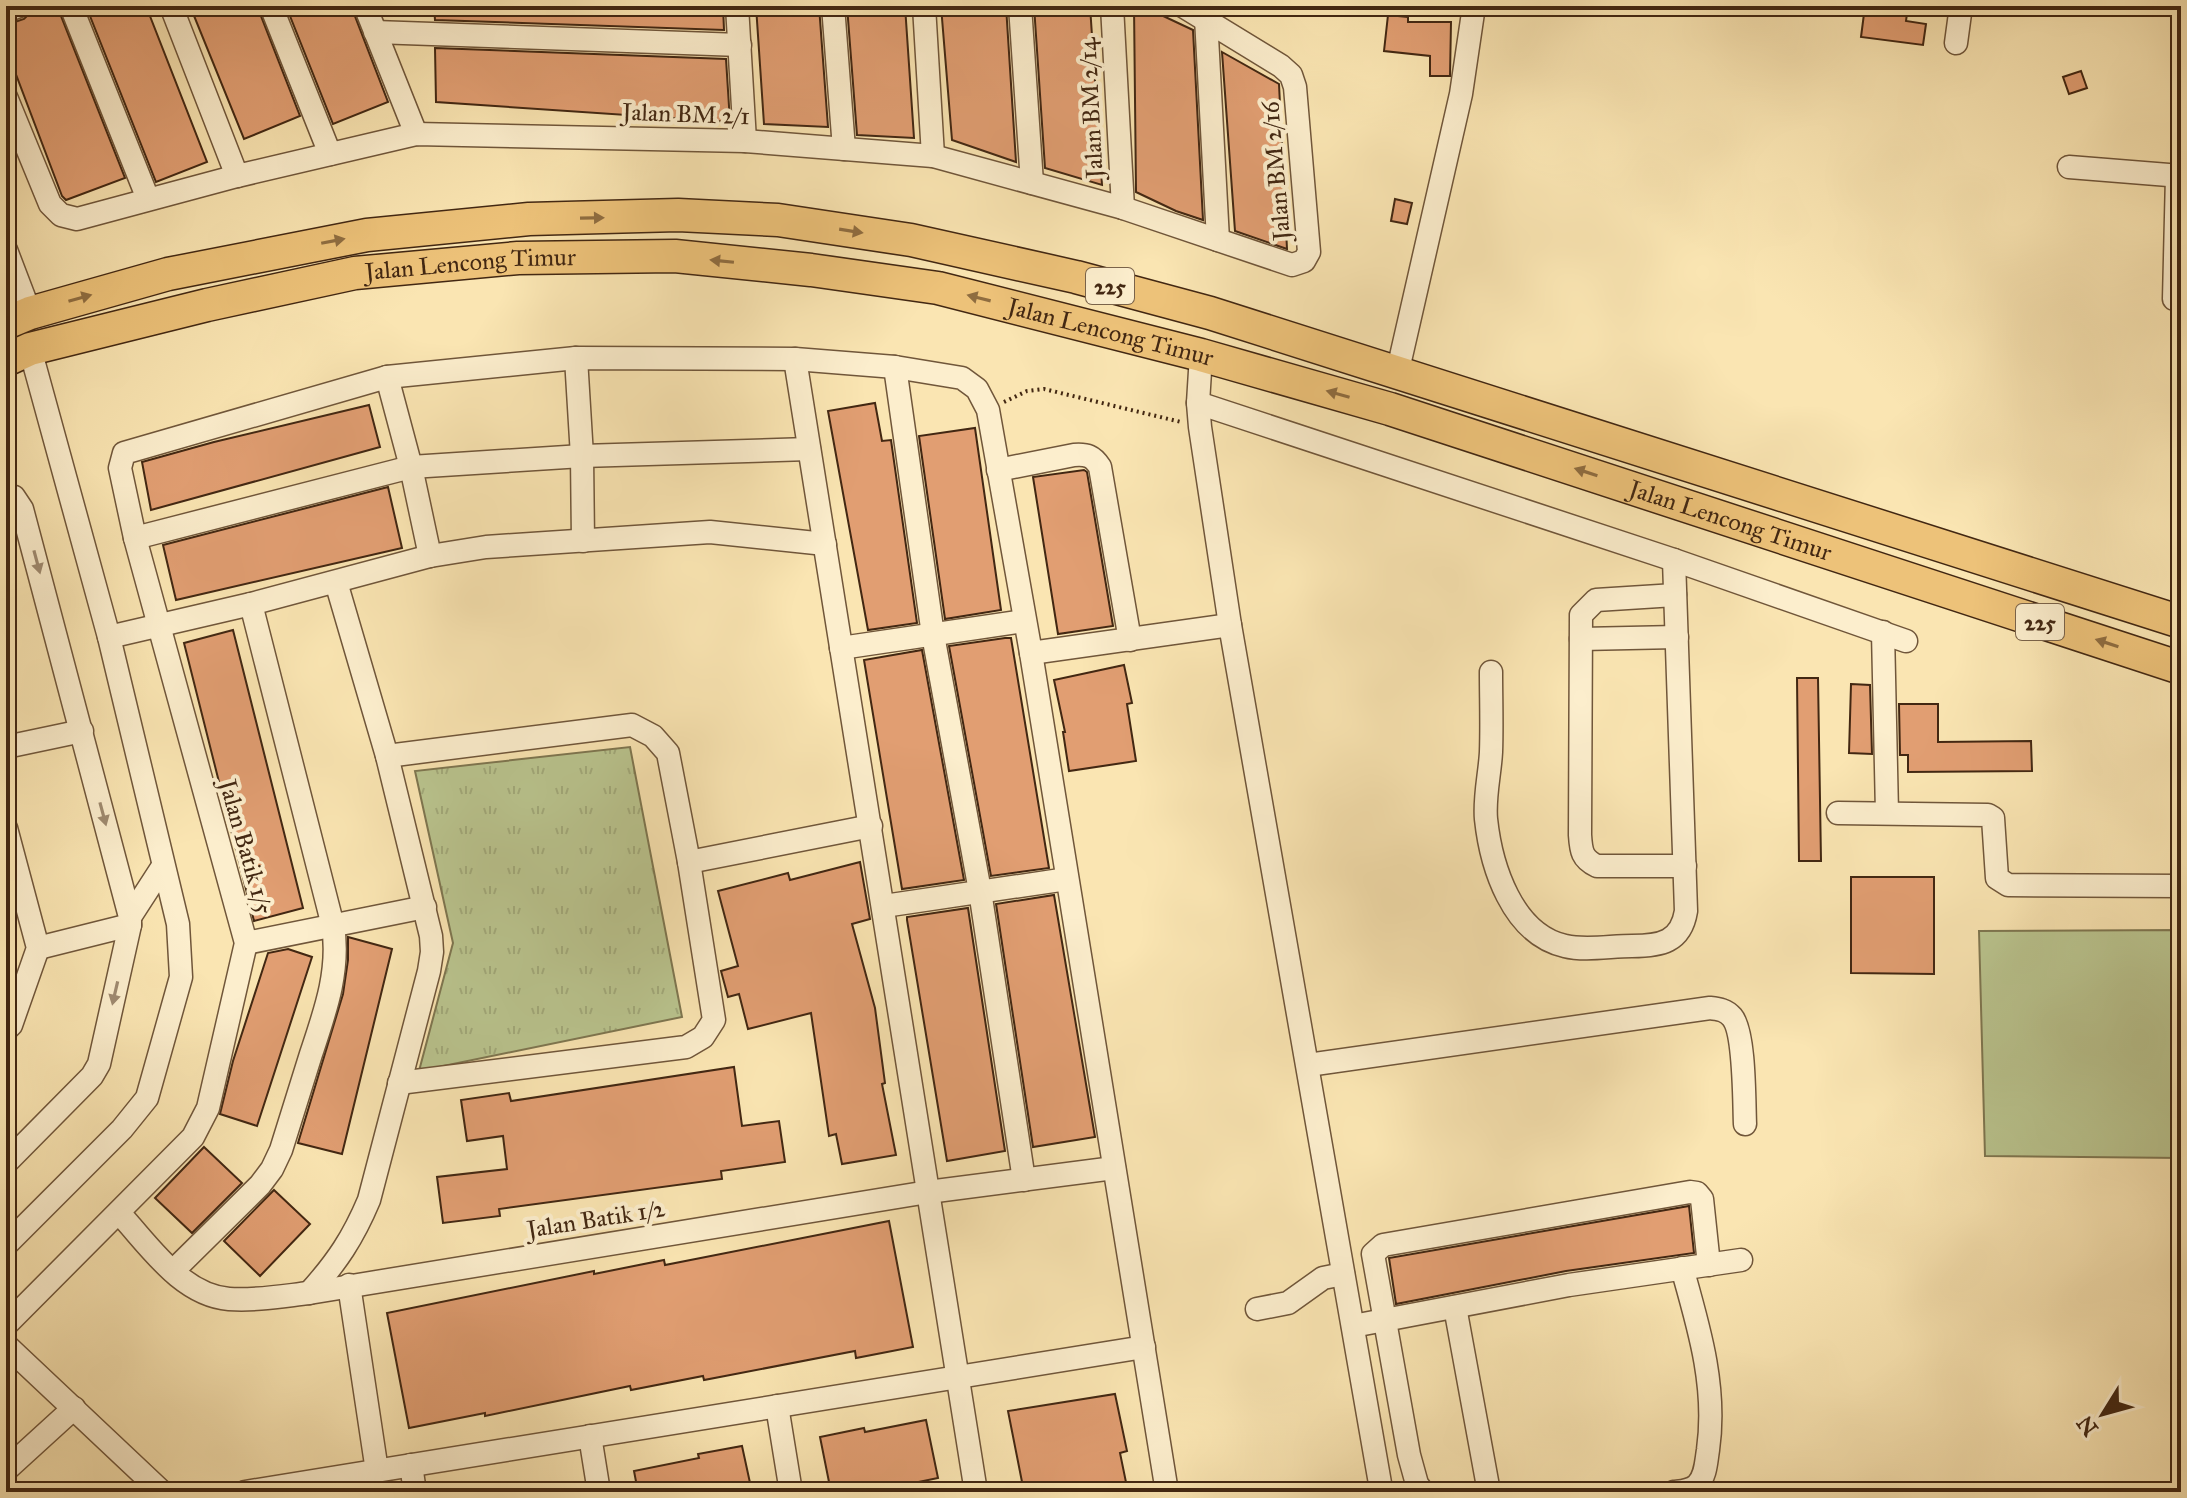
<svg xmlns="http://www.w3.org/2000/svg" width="2187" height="1498" font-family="'IM FELL Great Primer',serif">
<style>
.grass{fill:url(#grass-tufts);stroke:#7e7650;stroke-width:2}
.pitch{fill:#bac58f;stroke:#7e7650;stroke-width:2}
.building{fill:#e19e72;stroke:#422712;stroke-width:2}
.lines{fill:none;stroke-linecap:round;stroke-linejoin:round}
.minor-casing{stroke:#70563a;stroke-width:25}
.highway-casing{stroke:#422712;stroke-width:35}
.path{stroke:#422712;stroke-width:4;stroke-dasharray:2 4;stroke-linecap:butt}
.minor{stroke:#fceecd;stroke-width:22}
.highway{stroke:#edc279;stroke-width:32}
.oneway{fill:#8f6d40}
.oneway2{fill:#9f8a70}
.labels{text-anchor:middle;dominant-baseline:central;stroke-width:8;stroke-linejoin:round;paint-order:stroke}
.shield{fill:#fceecd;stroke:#7a634a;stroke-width:2}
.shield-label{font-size:22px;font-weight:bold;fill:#422712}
.street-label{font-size:24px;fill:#422712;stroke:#fceecd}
</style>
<defs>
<pattern id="grass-tufts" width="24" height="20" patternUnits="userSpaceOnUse" patternTransform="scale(2)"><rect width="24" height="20" fill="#bac58f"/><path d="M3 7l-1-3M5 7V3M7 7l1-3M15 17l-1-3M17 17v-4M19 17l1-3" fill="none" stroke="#a1a97a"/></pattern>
</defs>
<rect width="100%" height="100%" fill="#fae5b2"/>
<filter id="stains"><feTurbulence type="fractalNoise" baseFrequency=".0025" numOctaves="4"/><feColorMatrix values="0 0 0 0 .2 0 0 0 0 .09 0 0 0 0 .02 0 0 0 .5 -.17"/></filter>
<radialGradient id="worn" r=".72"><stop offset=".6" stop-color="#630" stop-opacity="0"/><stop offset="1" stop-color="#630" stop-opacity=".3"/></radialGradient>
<polygon class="grass" points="630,747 682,1017 419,1071 453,943 415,771"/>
<polygon class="pitch" points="2181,930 2181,1158 1985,1156 1979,931"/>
<g class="building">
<polygon points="48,6 57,6 125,178 66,200 62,196 6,48 6,25 24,19 31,12"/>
<polygon points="86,6 146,6 207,162 156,182"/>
<polygon points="190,6 257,6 300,116 244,139"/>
<polygon points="286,6 351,6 388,102 333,124"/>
<polygon points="434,6 723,6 724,30 435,20"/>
<polygon points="756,6 819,6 828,127 764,124"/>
<polygon points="847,6 905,6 914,138 857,135"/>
<polygon points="941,6 1006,6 1016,162 952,140"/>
<polygon points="1034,6 1090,6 1102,185 1045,168"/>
<polygon points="1134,6 1142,6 1193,30 1203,220 1176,211 1136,192"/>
<polygon points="1865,6 1908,6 1906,21 1926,24 1923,45 1861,37"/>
<polygon points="1388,15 1408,17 1408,22 1451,22 1450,76 1430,76 1430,56 1384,51"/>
<polygon points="435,48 726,59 730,122 436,102"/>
<polygon points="1222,52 1279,84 1287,249 1235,231"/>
<polygon points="2081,71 2087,88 2069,94 2063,77"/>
<polygon points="1395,199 1412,203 1407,224 1391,221"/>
<polygon points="875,403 882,441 891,440 917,623 868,630 828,411"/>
<polygon points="369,405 380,447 151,510 142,462 214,442"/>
<polygon points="975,428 1001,610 945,619 919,436"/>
<polygon points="1084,470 1087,472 1113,626 1058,634 1033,477"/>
<polygon points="388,487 402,548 176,600 163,545"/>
<polygon points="233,630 303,908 254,921 184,643"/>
<polygon points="1005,638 1011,638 1049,868 991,876 949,646"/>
<polygon points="922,650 964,880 902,889 864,660"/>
<polygon points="1124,665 1132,703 1127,704 1136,761 1069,771 1063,732 1065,732 1054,680"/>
<polygon points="1797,678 1818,678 1821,861 1799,861"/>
<polygon points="1851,684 1870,685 1872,754 1849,753"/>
<polygon points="1899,704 1938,704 1938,742 2031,741 2032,771 1908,772 1908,755 1900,755"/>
<polygon points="860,862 870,919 852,924 875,1008 885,1083 882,1084 896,1155 842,1164 836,1134 829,1136 811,1013 748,1029 739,994 728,997 721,971 738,966 718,891 788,873 790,880"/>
<polygon points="1851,877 1934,877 1934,974 1851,973"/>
<polygon points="1054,895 1095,1137 1033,1147 996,904"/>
<polygon points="968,908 1005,1151 947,1161 907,920 907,917"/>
<polygon points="348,937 392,949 342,1154 298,1143 343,994 348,960"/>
<polygon points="288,949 312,957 257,1126 220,1114 233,1061 268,953"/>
<polygon points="734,1067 742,1126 779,1121 785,1162 721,1171 722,1179 499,1209 500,1216 443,1223 437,1177 507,1169 503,1136 467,1141 461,1100 509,1093 511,1101"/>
<polygon points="204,1147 242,1183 192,1233 155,1198"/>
<polygon points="274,1190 310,1224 260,1276 224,1241"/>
<polygon points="1689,1206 1694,1253 1566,1271 1396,1304 1389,1258"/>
<polygon points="889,1221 913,1347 856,1358 855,1351 704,1380 703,1376 631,1390 630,1386 485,1416 485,1413 409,1428 387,1313 594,1271 594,1274 664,1260 665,1265"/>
<polygon points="1115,1394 1127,1451 1120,1453 1128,1492 1024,1492 1008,1411"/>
<polygon points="926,1420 938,1478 894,1487 893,1483 846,1492 831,1492 820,1437 864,1428 865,1432"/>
<polygon points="742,1446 752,1492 638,1492 634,1471 699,1458 698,1454"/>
</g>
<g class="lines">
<g class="minor-casing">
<g id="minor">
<polyline points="71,6 148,199"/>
<polyline points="171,6 237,176"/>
<polyline points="271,6 330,154"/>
<polyline points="365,6 416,134"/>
<polyline points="737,6 745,141"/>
<polyline points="833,6 844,149"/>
<polyline points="924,6 933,156"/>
<polyline points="1020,6 1032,183"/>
<polyline points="1112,6 1123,208"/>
<polyline points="6,11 19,6"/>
<polyline points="1206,18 1218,240"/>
<polyline points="375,32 740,45"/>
<polyline points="1956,43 1961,6"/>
<polyline points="6,97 50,204 61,215 77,219 237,176 416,134 745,141 933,156 1123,208 1292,265 1304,261 1309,252 1295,87 1291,75 1281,66 1183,6"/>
<polyline points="2069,167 2181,176"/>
<polyline points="6,250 30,313"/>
<polyline points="2174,299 2177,176"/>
<polyline points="1201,355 1198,403 1200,427 1230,625 1381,1489"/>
<polyline points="576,358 582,456 583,541"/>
<polyline points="795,359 976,1492"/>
<polyline points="895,367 933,635 980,891 1024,1180"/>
<polyline points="1397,374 1461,94 1474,6"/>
<polyline points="387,377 411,467 430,556"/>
<polyline points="1198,403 1674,560 1906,641"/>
<path d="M998,470L1074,455C1087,454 1093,456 1100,467L1130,640"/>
<polyline points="6,496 14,497 22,509 130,917 130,925 99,1064 92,1076 6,1163"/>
<polyline points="135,538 411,467 582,456 809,449"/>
<path d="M1675,595L1596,600L1581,615L1580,835C1581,851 1582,859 1597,866H1685"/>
<polyline points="1883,632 1887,813"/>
<polyline points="109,637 251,604 430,556 486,547 710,532 825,544"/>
<polyline points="1581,639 1677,637"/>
<polyline points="841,648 1024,621"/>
<polyline points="1031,653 1230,625"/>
<path d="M1491,672C1491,698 1492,725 1491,752C1490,773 1484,797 1486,819C1491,866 1512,934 1565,946C1585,951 1611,946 1632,946C1661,946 1681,942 1686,911L1674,560"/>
<polyline points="6,747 82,731"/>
<polyline points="387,756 632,725 653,736 668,753 689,862 714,1020 703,1037 686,1047 399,1083"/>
<polyline points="1838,813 1988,815 1993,818 1997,878 2008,885 2181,886"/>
<polyline points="6,828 38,948 11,1025 6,1030"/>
<polyline points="689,862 871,826"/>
<polyline points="884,906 1067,879"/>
<polyline points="130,917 163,866"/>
<polyline points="246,943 425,907"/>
<polyline points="38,948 130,925"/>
<path d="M1308,1065L1710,1008C1719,1009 1726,1010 1732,1017C1745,1032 1744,1102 1745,1124"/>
<path d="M119,1213C149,1245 181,1295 229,1299C255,1301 283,1296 309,1293L928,1192L1114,1168"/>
<polyline points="6,1245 122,1129 147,1098 181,977 178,924 109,637 30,349"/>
<path d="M173,1271L260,1185L272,1169L281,1150C291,1118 301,1086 311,1054C325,1012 340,971 333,926L251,604"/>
<polyline points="349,1285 377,1471"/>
<path d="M309,1293C337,1262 353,1238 369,1200L429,971L432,952L431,936L387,756L336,582"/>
<polyline points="1455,1307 1489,1492"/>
<polyline points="1257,1309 1288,1303 1323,1278 1343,1274"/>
<polyline points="6,1325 193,1137 208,1108 246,943 135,538 120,468 124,453 387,377 576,358 795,359 895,367 962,378 977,389 988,410 1031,653 1167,1492"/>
<polyline points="1353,1326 1569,1285 1741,1260"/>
<polyline points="6,1345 162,1492"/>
<polyline points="777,1406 791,1492"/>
<polyline points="590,1436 599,1492"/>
<polyline points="411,1465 415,1492"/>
<polyline points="6,1470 74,1408"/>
<polyline points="245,1492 1144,1347"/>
<polyline points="1423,1492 1417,1484 1409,1455 1373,1254 1383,1245 1690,1192 1697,1193 1702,1199 1709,1265"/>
<path d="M1674,1492C1683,1491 1690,1491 1697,1485C1706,1476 1706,1462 1708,1450C1717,1387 1699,1328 1682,1268"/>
</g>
</g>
<g class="highway-casing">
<g id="highway">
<polyline points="6,323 30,313 168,274 367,235 529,219 678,215 778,220 911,240 1076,277 1210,313 2181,622"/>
<path id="s1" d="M6,360L30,349L207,305L355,273L518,258L675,256L811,270L938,288L1201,355L1390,409L2181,668"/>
</g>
</g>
<polyline class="path" points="1004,402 1027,391 1044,389 1181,422"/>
<use href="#minor" class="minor"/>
<use href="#highway" class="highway"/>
</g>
<defs><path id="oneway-solid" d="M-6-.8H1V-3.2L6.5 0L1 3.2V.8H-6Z" transform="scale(2)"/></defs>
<g class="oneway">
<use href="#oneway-solid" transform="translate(592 218) rotate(-1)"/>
<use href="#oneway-solid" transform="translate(851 231) rotate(9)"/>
<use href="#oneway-solid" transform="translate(333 241) rotate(-11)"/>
<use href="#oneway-solid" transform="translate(722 261) rotate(-174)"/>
<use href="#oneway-solid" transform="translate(80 298) rotate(-16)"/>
<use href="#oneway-solid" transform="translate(979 298) rotate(-166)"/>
<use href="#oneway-solid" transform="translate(1338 394) rotate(-164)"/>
<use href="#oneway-solid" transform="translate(1586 472) rotate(-162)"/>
<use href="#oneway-solid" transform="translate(2107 643) rotate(-162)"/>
</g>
<g class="oneway2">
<use href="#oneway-solid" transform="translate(37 562) rotate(75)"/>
<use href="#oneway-solid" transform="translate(103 814) rotate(75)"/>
<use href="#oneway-solid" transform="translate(115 993) rotate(103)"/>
</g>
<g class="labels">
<g class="shield">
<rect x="1086" y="268" width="48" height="36" rx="6"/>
<rect x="2016" y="604" width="48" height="36" rx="6"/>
</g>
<g class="shield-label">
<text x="1110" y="286">225</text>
<text x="2040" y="622">225</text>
</g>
<g class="street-label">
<text transform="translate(1091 108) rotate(-93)">Jalan BM 2/14</text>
<text transform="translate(686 114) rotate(2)">Jalan BM 2/1</text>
<text transform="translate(1276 171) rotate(-95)">Jalan BM 2/16</text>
<text stroke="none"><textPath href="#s1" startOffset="476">Jalan Lencong Timur</textPath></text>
<text stroke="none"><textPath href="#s1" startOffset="1124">Jalan Lencong Timur</textPath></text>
<text stroke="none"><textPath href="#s1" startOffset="1772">Jalan Lencong Timur</textPath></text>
<text transform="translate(246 847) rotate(74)">Jalan Batik 1/5</text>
<text transform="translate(596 1219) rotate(-9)">Jalan Batik 1/2</text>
</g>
</g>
<rect width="2187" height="1498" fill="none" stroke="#fae5b2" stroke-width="32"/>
<rect x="8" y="8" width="2171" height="1482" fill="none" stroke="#422712" stroke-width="4"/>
<rect x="16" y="16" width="2155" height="1466" fill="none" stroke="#422712" stroke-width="2"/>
<g transform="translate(2103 1414) rotate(233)" stroke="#fceecd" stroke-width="6" paint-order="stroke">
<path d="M0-6L14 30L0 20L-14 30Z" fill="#422712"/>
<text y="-12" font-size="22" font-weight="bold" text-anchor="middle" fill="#422712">N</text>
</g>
<rect width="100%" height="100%" filter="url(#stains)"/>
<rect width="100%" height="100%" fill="url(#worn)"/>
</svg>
